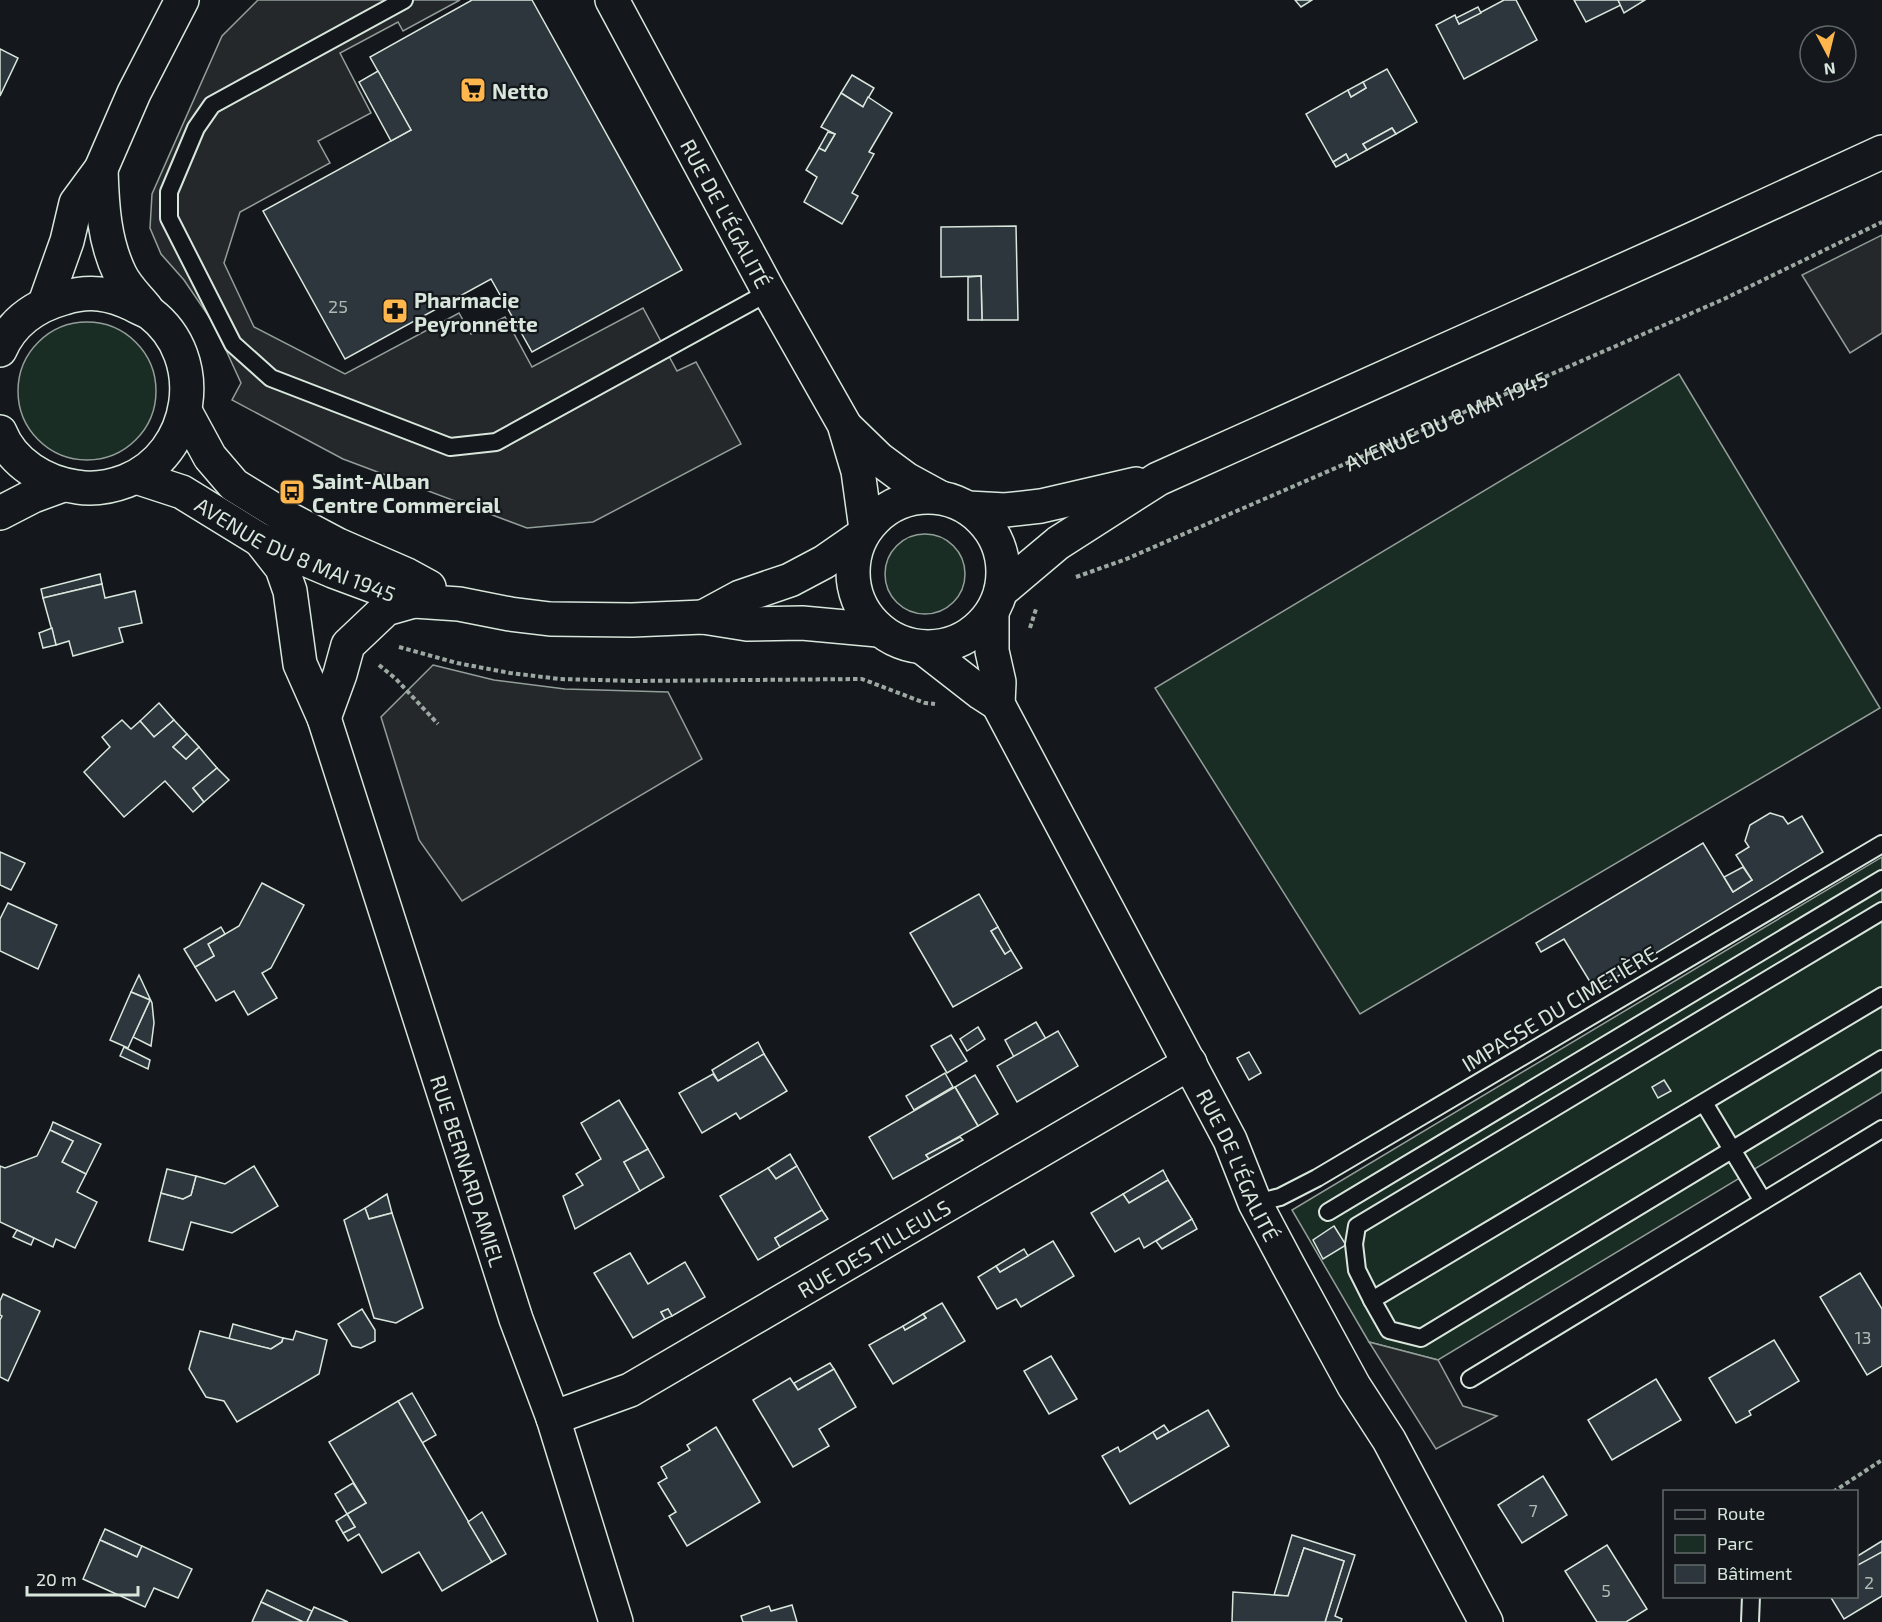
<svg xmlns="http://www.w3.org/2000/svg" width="1882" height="1622" font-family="'Exo 2',sans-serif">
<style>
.green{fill:#1a2d24;stroke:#939e99;stroke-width:1.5}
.parking{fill:#24282b;stroke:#939e99;stroke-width:1.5}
.building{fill:#2c363c;stroke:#d8e6dc;stroke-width:1.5}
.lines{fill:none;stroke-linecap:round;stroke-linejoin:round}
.lane-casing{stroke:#d8e6dc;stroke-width:20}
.street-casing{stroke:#d8e6dc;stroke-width:36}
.secondary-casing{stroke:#d8e6dc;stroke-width:36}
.path{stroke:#9da8a2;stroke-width:4;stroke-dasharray:4.5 3;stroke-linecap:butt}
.lane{stroke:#14181c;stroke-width:16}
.street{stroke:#14181c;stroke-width:33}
.secondary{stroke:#14181c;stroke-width:33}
.labels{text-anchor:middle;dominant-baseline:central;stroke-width:4.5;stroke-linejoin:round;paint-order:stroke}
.number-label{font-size:18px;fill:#adbab4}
.poi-label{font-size:21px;font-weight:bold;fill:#d8e6dc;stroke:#14181c;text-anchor:start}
.street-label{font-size:21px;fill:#d8e6dc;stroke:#14181c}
</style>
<rect width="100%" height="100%" fill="#14181c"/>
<g class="green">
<circle cx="87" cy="391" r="69"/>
<polygon points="1679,374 1880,708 1360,1014 1155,688"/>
<circle cx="925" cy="574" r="40"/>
<polygon points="1882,857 1882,1092 1438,1360 1369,1342 1292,1210"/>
</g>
<g class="parking">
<polygon points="258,0 460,0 403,31 398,22 340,53 371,113 318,141 330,163 240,212 224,263 254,327 345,374 459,313 471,334 505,317 532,367 643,308 677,371 696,362 741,444 593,522 527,528 343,459 232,400 241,383 214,324 184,280 161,254 150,228 152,194 222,36"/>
<polygon points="1882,235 1882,333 1850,353 1802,275"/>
<polygon points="433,665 494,680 565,689 668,692 702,759 462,901 419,840 381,717"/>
<polygon points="1369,1342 1438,1360 1463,1406 1497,1416 1436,1449"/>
</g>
<g class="building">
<polygon points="472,0 532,0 682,270 532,352 491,279 345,359 263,211 411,130 370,57"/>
<polygon points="1295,0 1312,0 1301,7"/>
<polygon points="1504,0 1516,0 1537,40 1464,79 1436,25 1455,15 1459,24"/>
<polygon points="1574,0 1618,0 1621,5 1586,22"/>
<polygon points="1618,0 1645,0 1624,13"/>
<polygon points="1478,7 1481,13 1459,24 1456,18"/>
<polygon points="0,49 18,58 0,96"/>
<polygon points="1387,69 1417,122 1396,134 1392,128 1363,144 1367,150 1349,160 1346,154 1333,162 1306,114 1348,90 1351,97 1366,88 1363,82"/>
<polygon points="378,71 411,130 391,141 359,82"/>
<polygon points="852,75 874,88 863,107 841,93"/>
<polygon points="1363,82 1366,88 1351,97 1348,90"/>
<polygon points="841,93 863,107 868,97 892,113 869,152 874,154 852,193 858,196 842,224 804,202 817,177 806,170 819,148 825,151 835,134 821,127"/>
<polygon points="1392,128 1396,134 1367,150 1363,144"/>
<polygon points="828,132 835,134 825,151 819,148"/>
<polygon points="1346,154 1349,160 1336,167 1333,162"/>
<polygon points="1016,226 1018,320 982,320 981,276 941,277 941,227"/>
<polygon points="981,276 982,320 968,320 968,277"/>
<polygon points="100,574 102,584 43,598 41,589"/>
<polygon points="102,584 105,598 135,591 142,623 119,628 123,642 73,656 69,641 56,645 43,598"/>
<polygon points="52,628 56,645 43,648 39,633"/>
<polygon points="159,703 174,720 154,737 140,721"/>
<polygon points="122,720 131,729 140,721 154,737 174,720 187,734 173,747 186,759 199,747 217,768 193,788 204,802 193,812 165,781 124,817 84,772 110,747 102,737"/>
<polygon points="187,734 199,747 186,759 173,747"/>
<polygon points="217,768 229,780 204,802 193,788"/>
<polygon points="1770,813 1783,817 1788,824 1802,816 1823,852 1595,990 1564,939 1541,952 1536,943 1703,843 1733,892 1752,880 1736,855 1749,847 1745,841 1750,825"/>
<polygon points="0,852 25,863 11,890 0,885"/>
<polygon points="1743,867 1752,880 1733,892 1724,877"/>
<polygon points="262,883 304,905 271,968 262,973 277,998 248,1015 234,991 216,1001 195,967 214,956 208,944 239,926"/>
<polygon points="979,894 998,927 991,931 1005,954 1011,950 1022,968 953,1007 910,933"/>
<polygon points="8,903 57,925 38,969 0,951 0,919"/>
<polygon points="221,927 225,934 208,944 214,956 195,967 184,949"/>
<polygon points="998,927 1011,950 1005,954 991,931"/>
<polygon points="139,975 152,1003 154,1023 151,1046 133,1037 150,1000 131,992"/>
<polygon points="131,992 150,1000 128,1048 110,1040"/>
<polygon points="1036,1022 1046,1039 1014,1057 1005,1040"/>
<polygon points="978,1027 985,1039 967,1051 960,1039"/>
<polygon points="1058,1031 1078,1066 1017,1102 997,1066"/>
<polygon points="951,1035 967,1061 947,1073 931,1046"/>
<polygon points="758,1042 764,1054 718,1081 712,1070"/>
<polygon points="124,1047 150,1060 148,1069 120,1056"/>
<polygon points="1249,1052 1261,1073 1249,1080 1237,1058"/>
<polygon points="764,1054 787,1091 740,1119 736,1113 702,1133 679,1093 713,1074 718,1081"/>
<polygon points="945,1073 953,1087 914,1110 906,1096"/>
<polygon points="975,1075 998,1114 978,1126 955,1087"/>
<polygon points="1664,1080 1671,1091 1658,1098 1652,1087"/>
<polygon points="955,1087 978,1126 926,1155 929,1159 893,1179 869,1137"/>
<polygon points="619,1100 648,1149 624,1162 640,1191 575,1229 563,1196 583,1185 576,1174 601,1159 581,1123"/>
<polygon points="53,1122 101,1144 86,1174 62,1162 73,1141 50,1130"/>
<polygon points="50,1130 73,1141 62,1162 86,1174 77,1192 97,1202 75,1248 56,1239 53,1247 0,1222 0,1166 5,1168 37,1156"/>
<polygon points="960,1137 963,1140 929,1159 926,1155"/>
<polygon points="648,1149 664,1177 640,1191 624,1162"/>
<polygon points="790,1154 797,1166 776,1179 768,1168"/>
<polygon points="254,1166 278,1206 232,1233 191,1222 183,1250 149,1241 161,1193 183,1199 191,1195 196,1176 225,1184"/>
<polygon points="797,1166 822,1210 775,1238 780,1247 758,1260 720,1196 768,1168 776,1179"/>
<polygon points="167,1169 196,1176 191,1195 183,1199 161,1193"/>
<polygon points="1163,1170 1168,1180 1129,1203 1123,1194"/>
<polygon points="1168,1180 1192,1219 1144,1248 1139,1238 1115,1252 1091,1213 1123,1194 1129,1203"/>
<polygon points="387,1194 392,1213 369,1219 365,1208"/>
<polygon points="365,1208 369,1219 392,1213 423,1308 396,1323 374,1318 344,1220"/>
<polygon points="822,1210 828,1219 780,1247 775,1238"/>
<polygon points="1192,1219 1197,1229 1162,1249 1156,1241"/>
<polygon points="1334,1226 1346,1245 1323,1259 1313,1240"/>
<polygon points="17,1230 34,1238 31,1245 13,1237"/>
<polygon points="1053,1241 1074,1276 1021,1307 1016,1299 997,1309 978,1277 996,1266 1000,1272"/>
<polygon points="1024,1249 1028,1256 1000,1272 996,1266"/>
<polygon points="630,1253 648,1284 685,1262 705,1297 672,1316 668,1309 661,1312 665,1319 633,1338 594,1273"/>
<polygon points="1860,1273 1882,1309 1882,1366 1867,1375 1820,1297"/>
<polygon points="3,1294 40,1311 8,1381 0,1377 0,1320 2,1316 0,1315 0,1301"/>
<polygon points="942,1303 965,1341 893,1384 869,1345 903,1326 905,1330 926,1318 923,1314"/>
<polygon points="362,1309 375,1330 375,1341 361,1348 352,1346 338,1324"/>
<polygon points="668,1309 672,1316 665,1319 661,1312"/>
<polygon points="923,1314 926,1318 905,1330 903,1326"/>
<polygon points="233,1324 283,1338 282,1342 271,1349 229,1339"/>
<polygon points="200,1331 271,1349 282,1342 283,1338 293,1340 296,1331 327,1340 319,1374 237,1422 224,1401 206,1397 189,1369"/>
<polygon points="1774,1340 1799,1381 1749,1411 1751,1415 1736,1423 1709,1378"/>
<polygon points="1051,1356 1077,1399 1049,1414 1024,1371"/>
<polygon points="830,1363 834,1369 798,1390 794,1383"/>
<polygon points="834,1369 856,1407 819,1429 829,1446 793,1467 753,1400 790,1378 798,1390"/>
<polygon points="1656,1379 1681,1420 1612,1460 1588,1420"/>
<polygon points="412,1393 436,1435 422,1443 398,1401"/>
<polygon points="398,1401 492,1562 442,1591 419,1552 382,1573 359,1534 348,1541 343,1533 355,1527 347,1514 366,1503 329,1442"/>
<polygon points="1208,1410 1229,1446 1130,1504 1102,1456 1118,1447 1120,1452 1153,1432 1157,1439"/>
<polygon points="1164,1425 1169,1432 1157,1439 1153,1432"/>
<polygon points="716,1427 760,1502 687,1546 669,1516 676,1512 658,1483 667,1478 661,1467 690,1450 687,1445"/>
<polygon points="1543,1476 1567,1515 1522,1543 1498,1505"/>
<polygon points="353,1483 366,1503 347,1514 335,1494"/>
<polygon points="482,1512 506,1554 492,1562 468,1522"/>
<polygon points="347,1514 355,1527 343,1533 336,1521"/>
<polygon points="105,1529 142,1546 137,1557 100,1540"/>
<polygon points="1292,1535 1355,1555 1335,1616 1342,1619 1341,1622 1325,1622 1344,1561 1304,1548 1288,1596 1274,1595"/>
<polygon points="100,1540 137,1557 142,1546 192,1569 178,1598 154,1588 145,1607 83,1579"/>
<polygon points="1882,1541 1882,1552 1857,1567 1856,1557"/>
<polygon points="1607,1545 1647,1609 1626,1622 1597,1622 1565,1571"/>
<polygon points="1304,1548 1344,1561 1325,1622 1232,1622 1233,1592 1288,1596"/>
<polygon points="1882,1552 1882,1596 1844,1619 1830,1596 1856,1596 1856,1566"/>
<polygon points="267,1590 312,1611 307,1622 303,1622 261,1602"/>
<polygon points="261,1602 303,1622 252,1622"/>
<polygon points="792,1605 797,1622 743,1622 741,1616 769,1606 771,1611"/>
<polygon points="314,1607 348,1622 307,1622"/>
</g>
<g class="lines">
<g class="lane-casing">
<g id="lane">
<polyline points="404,0 212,105 196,128 169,192 169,218 233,344 271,378 450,447 496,442 769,292"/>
<polyline points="1882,996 1372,1300 1389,1330 1421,1338 1882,1059"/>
<polyline points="1704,1103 1763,1201"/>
<polyline points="1255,1203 1280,1197 1317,1178 1882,844"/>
<polyline points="1328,1212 1882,879"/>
<polyline points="1372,1300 1357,1270 1354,1244 1357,1226 1882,911"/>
<polyline points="1470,1379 1882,1129"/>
<polyline points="1750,1622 1751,1596"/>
</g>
</g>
<g class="street-casing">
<g id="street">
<path id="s2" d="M612,0L769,292L844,424L858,471L866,529"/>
<polyline points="847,428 879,459 906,479 939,497"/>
<polyline points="992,613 992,651 999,682 998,704"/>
<path id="s3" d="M922,647L981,693L998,704L1230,1140L1255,1203L1288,1265L1354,1386L1389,1440L1486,1622"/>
<path id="s4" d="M553,1418L630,1390L1190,1063"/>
</g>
</g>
<g class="secondary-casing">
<g id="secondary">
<path d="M101,169C102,205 104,241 120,274C126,287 138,298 146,308"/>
<polyline points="45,303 67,241 76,203 101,169 134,93 182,0"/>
<path d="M0,350C12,322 35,306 64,298C89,290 110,293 134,305C139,308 145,310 150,313C209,358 194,454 126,481C110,487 94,490 77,487C45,483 12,463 0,432"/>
<polyline points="185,411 210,457 234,485 289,519 338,545 407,575 429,587"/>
<path id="s5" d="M136,477L182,492L260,540L333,571L414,601L459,604L510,614L550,619L632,620L703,617L747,624L802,623L878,630"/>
<circle cx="928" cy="572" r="75"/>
<polyline points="968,508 1005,510 1041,506 1136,484"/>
<polyline points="0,513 33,496 63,485"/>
<path id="s6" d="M260,540L282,568L290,591L300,664L324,718L516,1319L553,1418L616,1622"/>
<polyline points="1001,591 1058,543 1158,479 1693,239 1882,152"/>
<polyline points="703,617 740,597 790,580 824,562 860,537"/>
<polyline points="324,718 340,674 348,645 386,609 414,601"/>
</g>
</g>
<g class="path">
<path id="s1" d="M1076,577L1124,560L1724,299L1882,222"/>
<polyline points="1030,628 1036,609"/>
<polyline points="399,647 457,663 510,673 560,679 636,681 862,679 925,703 935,704"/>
<polyline points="379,665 396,679 438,724"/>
<polyline points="1833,1492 1882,1460"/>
</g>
<use href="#lane" class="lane"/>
<use href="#street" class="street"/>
<use href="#secondary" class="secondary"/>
</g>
<defs>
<g id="supermarket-square" transform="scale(1.35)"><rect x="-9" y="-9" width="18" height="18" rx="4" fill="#ffb74d" stroke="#14181c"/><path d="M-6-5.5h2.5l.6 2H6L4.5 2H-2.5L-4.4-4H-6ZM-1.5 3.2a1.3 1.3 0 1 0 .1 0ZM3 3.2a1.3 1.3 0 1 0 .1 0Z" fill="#111"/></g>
<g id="pharmacy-square" transform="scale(1.35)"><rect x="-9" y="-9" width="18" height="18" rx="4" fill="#ffb74d" stroke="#14181c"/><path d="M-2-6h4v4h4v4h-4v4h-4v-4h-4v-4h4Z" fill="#111"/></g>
<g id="bus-square" transform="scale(1.35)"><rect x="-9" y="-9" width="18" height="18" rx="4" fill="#ffb74d" stroke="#14181c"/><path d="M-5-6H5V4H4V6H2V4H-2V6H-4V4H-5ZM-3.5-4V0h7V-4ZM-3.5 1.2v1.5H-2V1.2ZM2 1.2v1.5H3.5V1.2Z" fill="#111"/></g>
</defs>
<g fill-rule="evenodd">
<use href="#supermarket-square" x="473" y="90"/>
<use href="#pharmacy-square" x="395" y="311"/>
<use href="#bus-square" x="292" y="492"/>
</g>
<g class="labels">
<g class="number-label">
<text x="338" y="306">25</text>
<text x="1863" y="1337">13</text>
<text x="1533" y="1510">7</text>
<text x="1869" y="1582">2</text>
<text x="1606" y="1590">5</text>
</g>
<g class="poi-label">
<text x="492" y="90">Netto</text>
<text x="414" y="299">Pharmacie<tspan x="414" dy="24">Peyronnette</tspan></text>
<text x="312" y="480">Saint-Alban<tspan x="312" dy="24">Centre Commercial</tspan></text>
</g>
<g class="street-label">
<text stroke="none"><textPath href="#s2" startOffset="242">RUE DE L'ÉGALITÉ</textPath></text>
<text stroke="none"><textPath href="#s1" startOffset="402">AVENUE DU 8 MAI 1945</textPath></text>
<text stroke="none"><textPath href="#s5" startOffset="176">AVENUE DU 8 MAI 1945</textPath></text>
<text transform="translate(1559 1008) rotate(-31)">IMPASSE DU CIMETIÈRE</text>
<text stroke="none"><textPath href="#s3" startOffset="615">RUE DE L'ÉGALITÉ</textPath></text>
<text stroke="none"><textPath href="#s6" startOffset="668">RUE BERNARD AMIEL</textPath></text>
<text stroke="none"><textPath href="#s4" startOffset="364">RUE DES TILLEULS</textPath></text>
</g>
</g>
<rect x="1663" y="1490" width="195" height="108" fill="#14181c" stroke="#626a69" stroke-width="1.5"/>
<rect x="1675" y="1510" width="30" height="9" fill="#14181c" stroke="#626a69" stroke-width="1.5"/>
<text x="1717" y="1520" font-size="18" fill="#d8e6dc">Route</text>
<rect x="1675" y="1535" width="30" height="18" fill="#1a2d24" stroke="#626a69" stroke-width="1.5"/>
<text x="1717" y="1550" font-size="18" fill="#d8e6dc">Parc</text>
<rect x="1675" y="1565" width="30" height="18" fill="#2c363c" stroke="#626a69" stroke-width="1.5"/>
<text x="1717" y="1580" font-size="18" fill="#d8e6dc">Bâtiment</text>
<g transform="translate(1828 54) rotate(173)"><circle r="28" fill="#14181c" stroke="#626a69" stroke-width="1.5"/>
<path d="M0-4.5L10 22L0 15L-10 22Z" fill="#ffb74d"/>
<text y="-9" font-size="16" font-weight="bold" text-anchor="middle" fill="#d8e6dc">N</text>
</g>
<path d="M27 1586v9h111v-9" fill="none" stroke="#d8e6dc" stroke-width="3"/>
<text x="36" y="1586" font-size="18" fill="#d8e6dc" stroke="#14181c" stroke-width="4.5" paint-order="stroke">20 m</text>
</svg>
